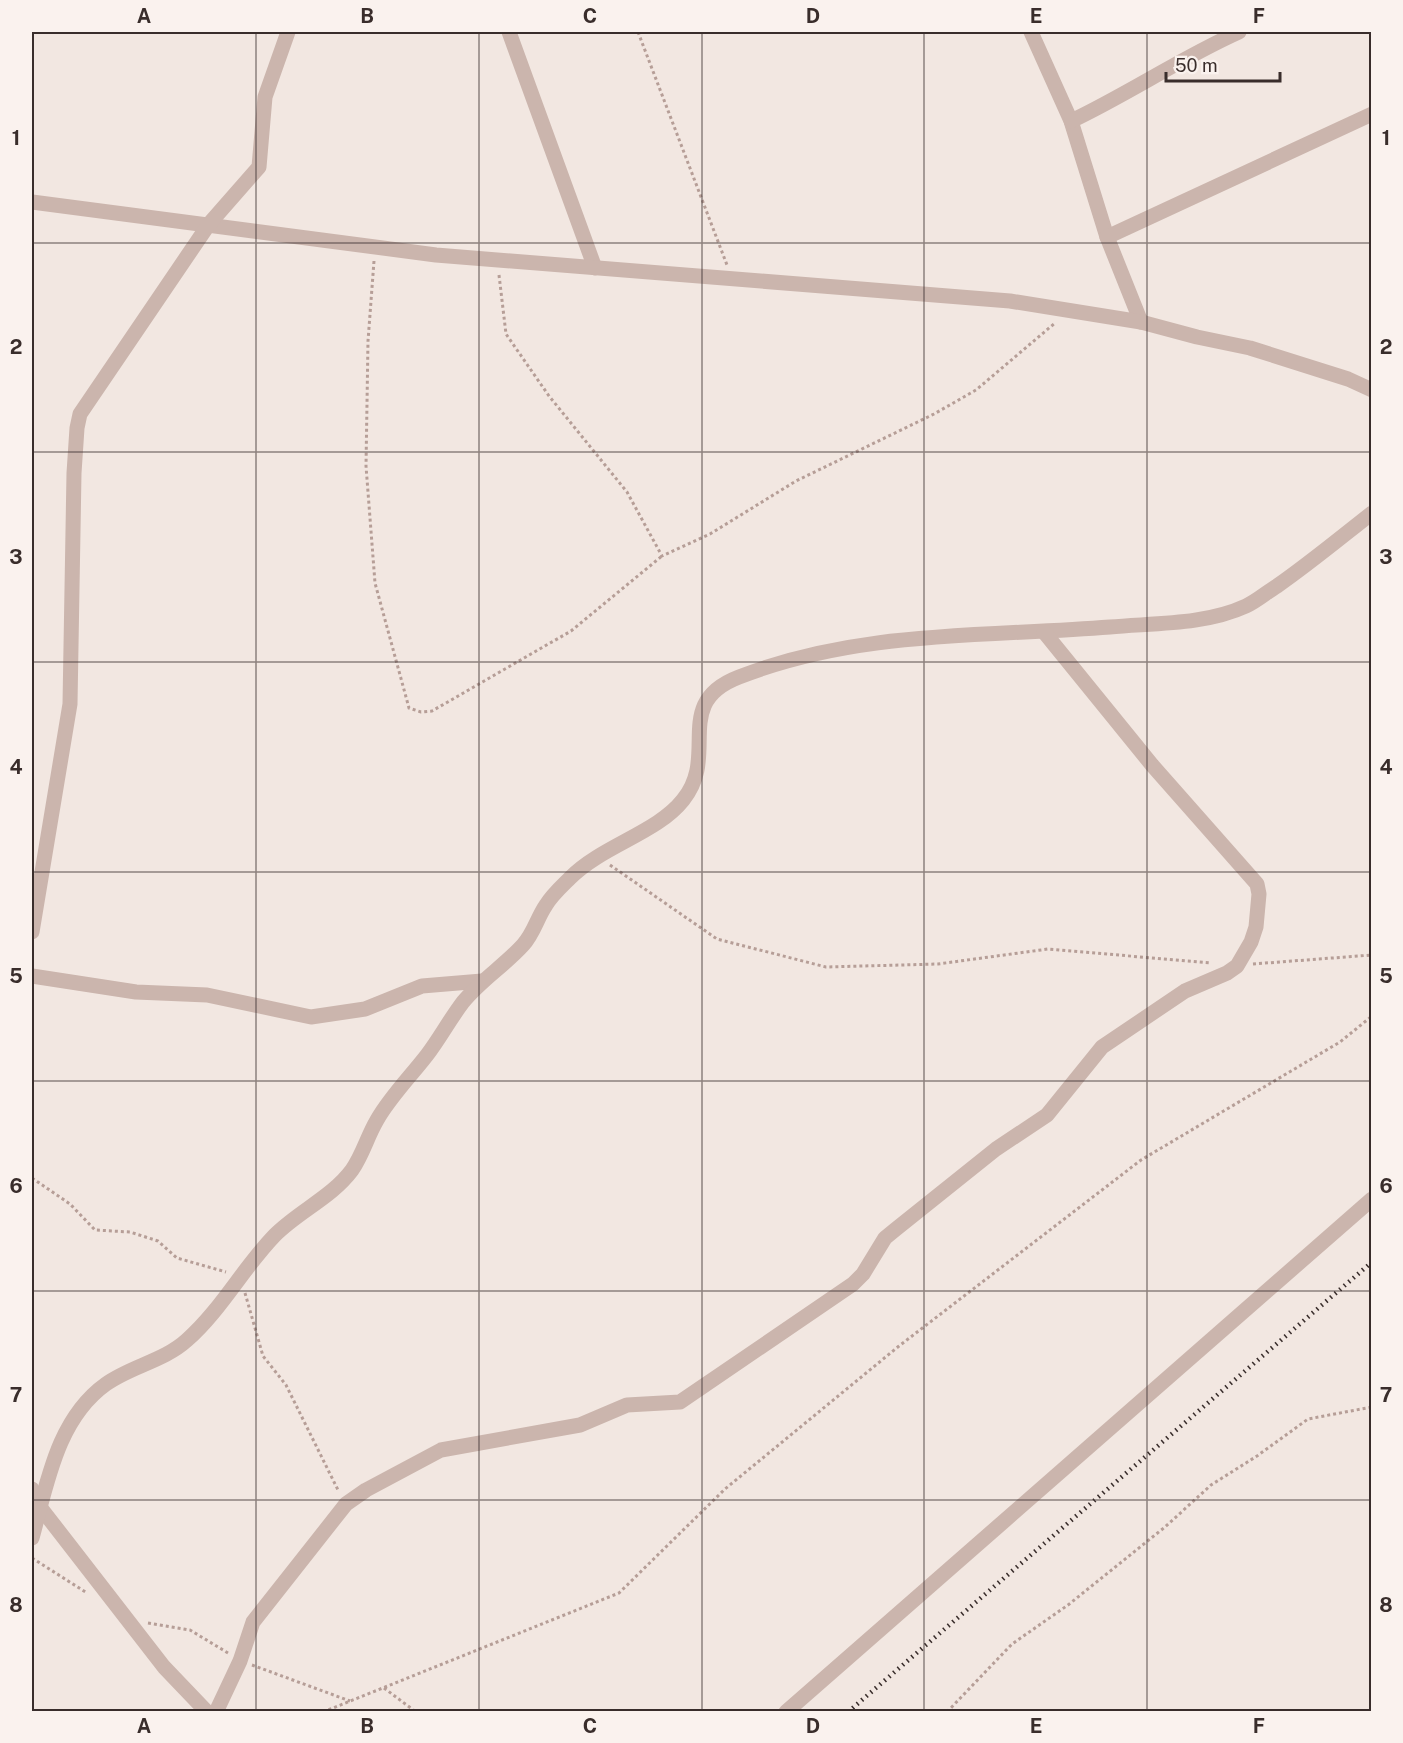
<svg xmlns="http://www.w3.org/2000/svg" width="1403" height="1743" font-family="'Public Sans',sans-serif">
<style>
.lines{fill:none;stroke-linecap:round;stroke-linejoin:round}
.path{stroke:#b69e97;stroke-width:3;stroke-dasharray:3 3;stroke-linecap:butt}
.minor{stroke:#cbb5ad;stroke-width:15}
.rail{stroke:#392d2b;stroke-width:4.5;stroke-dasharray:1.5 4.5;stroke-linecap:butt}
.grid{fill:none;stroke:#392d2b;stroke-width:1.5;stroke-opacity:0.55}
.neatline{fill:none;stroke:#392d2b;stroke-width:2}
.grid-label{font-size:20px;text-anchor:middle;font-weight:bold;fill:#392d2b}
</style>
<rect width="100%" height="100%" fill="#f2e7e1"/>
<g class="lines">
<g class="path">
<polyline points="638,32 727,265"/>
<polyline points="374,261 368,341 366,466 375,583 409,708 421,712 432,711 571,631 662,556"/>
<polyline points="499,275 506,334 549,396 627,492 662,556 710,534 796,481 934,414 976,390 1055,323"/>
<polyline points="610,865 717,939 826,967 938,964 1048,949 1211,963"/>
<polyline points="1253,964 1372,955"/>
<polyline points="32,1178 70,1204 95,1230 130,1232 158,1241 177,1258 226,1272"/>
<polyline points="245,1293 263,1356 286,1385 339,1492"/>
<polyline points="32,1558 87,1593"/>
<polyline points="148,1623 190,1630 228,1653"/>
<polyline points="252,1665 350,1701"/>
<polyline points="384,1688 416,1712"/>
<polyline points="323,1712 619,1593 725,1489 899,1346 1141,1160 1340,1042 1372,1016"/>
<polyline points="947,1712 1012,1644 1068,1605 1165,1527 1211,1485 1257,1456 1308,1419 1372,1407"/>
</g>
<g class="minor">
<polyline points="509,32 595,268"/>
<polyline points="1031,32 1071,121 1107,237 1141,322"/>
<path d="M1071,121C1128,94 1181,58 1239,32"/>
<polyline points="32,202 436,255 1010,301 1141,322 1197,337 1250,348 1348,379 1372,390"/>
<polyline points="1107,237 1372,114"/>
<polyline points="32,932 70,704 74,473 77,428 80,414 209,224 259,167 265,97 288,32"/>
<polyline points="32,976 136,992 207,995 311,1017 365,1009 422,986 482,981"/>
<polyline points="32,1489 40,1507 164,1667 207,1712"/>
<path d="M32,1538C47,1484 57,1419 106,1384C131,1366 164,1361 187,1340C221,1310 243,1268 275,1235C299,1211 332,1197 352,1170C363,1154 367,1137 377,1120C390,1097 410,1077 427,1055C440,1038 450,1019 463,1002C481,980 505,965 523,945C534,933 537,918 546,905C552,895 562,886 570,878C603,845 657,833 683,800C720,755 671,703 739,677C859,630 984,637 1110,627C1154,623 1205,625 1246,606C1257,601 1267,592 1277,586C1310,563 1340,538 1372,513"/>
<polyline points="216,1712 240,1661 253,1622 346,1504 366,1490 441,1450 580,1425 627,1405 680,1402 853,1284 863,1274 885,1238 896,1229 996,1149 1047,1115 1102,1047 1185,991 1227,973 1237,966 1251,942 1256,927 1259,894 1257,884 1152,765 1044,632"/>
<polyline points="786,1712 1372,1199"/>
</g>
<polyline class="rail" points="848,1712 1372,1262"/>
</g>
<path class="grid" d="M256,32V1712M479,32V1712M702,32V1712M924,32V1712M1147,32V1712M32,243H1372M32,452H1372M32,662H1372M32,872H1372M32,1081H1372M32,1291H1372M32,1500H1372"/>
<rect width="1403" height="1743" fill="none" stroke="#faf2ee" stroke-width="66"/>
<path d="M1166 72v9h114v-9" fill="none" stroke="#392d2b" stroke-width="3"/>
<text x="1175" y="72" font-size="18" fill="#392d2b" stroke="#faf2ee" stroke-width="4.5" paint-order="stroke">50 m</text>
<rect x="33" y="33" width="1337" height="1677" class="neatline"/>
<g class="grid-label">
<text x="144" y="23">A</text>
<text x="367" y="23">B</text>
<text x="590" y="23">C</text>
<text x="813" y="23">D</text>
<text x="1036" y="23">E</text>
<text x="1259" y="23">F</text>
<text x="16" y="145">1</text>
<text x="1386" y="145">1</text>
<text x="16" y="354">2</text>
<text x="1386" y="354">2</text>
<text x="16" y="564">3</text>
<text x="1386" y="564">3</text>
<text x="16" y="774">4</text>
<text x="1386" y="774">4</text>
<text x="16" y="983">5</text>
<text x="1386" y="983">5</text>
<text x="16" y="1193">6</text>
<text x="1386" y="1193">6</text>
<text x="16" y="1402">7</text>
<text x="1386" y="1402">7</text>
<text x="16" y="1612">8</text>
<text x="1386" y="1612">8</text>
<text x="144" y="1733">A</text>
<text x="367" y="1733">B</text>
<text x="590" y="1733">C</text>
<text x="813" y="1733">D</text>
<text x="1036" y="1733">E</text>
<text x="1259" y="1733">F</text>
</g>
</svg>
